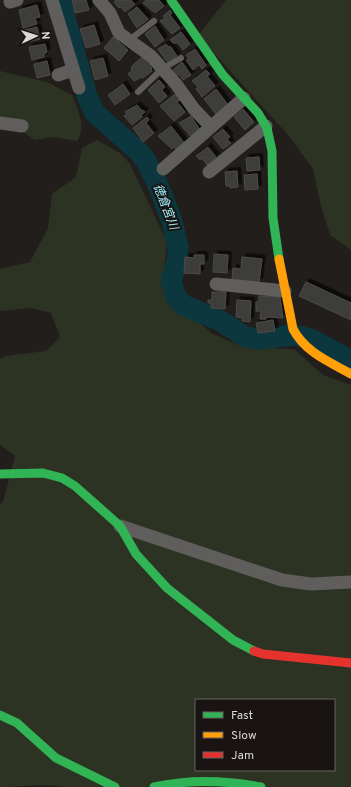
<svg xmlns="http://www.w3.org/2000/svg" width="351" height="787" font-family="Overpass,'Noto Sans JP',sans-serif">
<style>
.green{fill:#2c3322;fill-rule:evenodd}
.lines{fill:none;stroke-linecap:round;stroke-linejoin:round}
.river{stroke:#0c373e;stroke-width:21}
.building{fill:#3e3c3b;stroke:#4e4a48;filter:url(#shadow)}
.lane{stroke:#5f5e5d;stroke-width:6}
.street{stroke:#5f5e5d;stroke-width:13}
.fast{stroke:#30b455;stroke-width:9}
.slow{stroke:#ff9f0a;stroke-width:9}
.jam{stroke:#e5322d;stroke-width:9}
.labels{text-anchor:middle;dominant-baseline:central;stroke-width:4;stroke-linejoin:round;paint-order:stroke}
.water-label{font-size:12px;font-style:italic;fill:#a1f1ff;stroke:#191411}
</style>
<defs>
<filter id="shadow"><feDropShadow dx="3.5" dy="-3.5" stdDeviation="0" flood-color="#0009"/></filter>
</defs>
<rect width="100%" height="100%" fill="#211e1c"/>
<g class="green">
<polygon points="226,0 351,0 351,250 330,235 321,206 313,169 289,136 202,40 199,34"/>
<path d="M0,71L47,82L72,95C78,111 87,126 77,141L52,137L35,140L22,131L0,130Z"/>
<path d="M97,140L120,153L130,164L167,242L164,271L166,286L178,314L196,320L213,334L243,347L294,349L323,375L351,385V787H64C43,783 22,787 0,787V504L3,502L15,456L0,445V359L5,356L46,351L60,337L51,313L31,308L0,311V269L30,262L48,228L52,194L76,177L82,148ZM196,700H334V770H196Z"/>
</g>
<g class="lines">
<polyline class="river" points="60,0 87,96 95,113 139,152 146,161 158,185 172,221 178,247 178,258 171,281 176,297 183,305 221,321 245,337 259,339 293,335 311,339 351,361"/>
</g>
<g class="building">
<polygon points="72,0 86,0 89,10 75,13"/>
<polygon points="117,0 131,0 135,4 125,12 121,7 119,8 114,2"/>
<polygon points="146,0 159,0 164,6 155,13 143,3"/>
<polygon points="37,5 40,17 35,18 37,24 23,28 19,10"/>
<polygon points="137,7 148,19 137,28 128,14"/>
<polygon points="170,10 172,13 170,15 180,28 172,34 160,21 165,18 163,16"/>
<polygon points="94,25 100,44 86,48 80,29"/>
<polygon points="155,26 164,40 155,47 145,34"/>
<polygon points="37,27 40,39 28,42 25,30"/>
<polygon points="181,32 190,44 183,50 178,43 173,43 170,40"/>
<polygon points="113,37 128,50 119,61 104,48"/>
<polygon points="45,44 47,52 44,54 44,57 32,60 29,47"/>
<polygon points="166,44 169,47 170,46 177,56 168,63 158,49"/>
<polygon points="195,49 206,65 202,69 199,65 193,70 186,60 189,59 186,55"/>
<polygon points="142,57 152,68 151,69 152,71 143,78 142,77 134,81 128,74 132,70 131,68 134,64"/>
<polygon points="103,58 108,76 95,80 90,61"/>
<polygon points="47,61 50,75 37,78 34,64"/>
<polygon points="182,62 191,75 183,80 179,74 176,76 172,71"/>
<polygon points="206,70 210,74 207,76 215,86 202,97 196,89 198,87 192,81"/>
<polygon points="159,80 165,87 162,90 167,96 159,103 148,90"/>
<polygon points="123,84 130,94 115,105 108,95"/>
<polygon points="216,89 228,105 216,114 204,99"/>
<polygon points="175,94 180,100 177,102 185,112 174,121 160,106"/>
<polygon points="137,105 142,111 143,110 145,112 141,115 142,117 132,125 124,116 127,114 125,112"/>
<polygon points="243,109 254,122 245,130 234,117"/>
<polygon points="191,116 200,130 191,137 179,123"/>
<polygon points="147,117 149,120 146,123 154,133 143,142 133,128"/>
<polygon points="171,126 185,144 177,150 174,147 172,149 158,136"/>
<polygon points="223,129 230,137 227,139 231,143 223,149 213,137"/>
<polygon points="208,147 216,157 207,165 202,158 200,160 196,156"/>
<polygon points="259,157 260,170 247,171 246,158"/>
<polygon points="237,171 238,187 230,188 230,186 226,186 225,172"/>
<polygon points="257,174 258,189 245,190 244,175"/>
<polygon points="214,254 228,255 227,273 213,272"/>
<polygon points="194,255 204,255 204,264 200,264 200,274 184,273 185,257 194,258"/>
<polygon points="242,257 262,259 259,282 232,279 233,268 241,269"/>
<polygon points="306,282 351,303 351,320 299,296"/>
<polygon points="212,292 226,292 225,309 211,308 211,303 208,303 208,300 212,300"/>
<polygon points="259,296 280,297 283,318 266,317 266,319 260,319 261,311 256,311 256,302 259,302"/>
<polygon points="237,300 251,301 250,322 242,321 242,318 236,317"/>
<polygon points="273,320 275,331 258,333 256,323"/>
</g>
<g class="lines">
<g class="lane">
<polyline points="128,41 154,21"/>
<polyline points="138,92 162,69 181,58"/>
</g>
<g class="street">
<polyline points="52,0 79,88"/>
<polyline points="99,0 110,13 119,33 151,56 176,84 194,109 211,127"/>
<polyline points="10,2 17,0"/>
<polyline points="58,75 73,70"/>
<polyline points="0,123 22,126"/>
<polyline points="163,169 244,98"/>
<polyline points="209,172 266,126"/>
<polyline points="216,284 285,291"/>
<polyline points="120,526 282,580 311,584 351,582"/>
</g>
<g class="fast">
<polyline points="171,0 223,75 258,113 267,128 272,151 273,218 279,259"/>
<polyline points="0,474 43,473 62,478 75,486 120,526 136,554 167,588 233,640 254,651"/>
<polyline points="0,715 17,723 56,758 115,787"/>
<path d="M154,787C190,779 225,780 261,787"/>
</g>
<path class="slow" d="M279,259L293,329C306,353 328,361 351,374"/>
<polyline class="jam" points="254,651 263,654 351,663"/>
</g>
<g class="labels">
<g class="water-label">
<text transform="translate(165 207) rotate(69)">徳倉宮川</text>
</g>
</g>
<rect x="195" y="699" width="140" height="72" fill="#191411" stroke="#676260"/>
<rect x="203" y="712" width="20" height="6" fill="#30b455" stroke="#676260"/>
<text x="231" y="719" font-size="12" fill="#dcd8d6">Fast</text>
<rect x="203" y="732" width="20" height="6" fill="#ff9f0a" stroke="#676260"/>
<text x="231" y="739" font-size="12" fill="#dcd8d6">Slow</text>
<rect x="203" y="752" width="20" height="6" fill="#e5322d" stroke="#676260"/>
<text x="231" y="759" font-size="12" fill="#dcd8d6">Jam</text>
<g transform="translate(36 36) rotate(86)" stroke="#191411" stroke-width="3" paint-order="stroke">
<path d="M0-3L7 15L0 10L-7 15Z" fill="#dcd8d6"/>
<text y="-6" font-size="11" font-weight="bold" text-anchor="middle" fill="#dcd8d6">N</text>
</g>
</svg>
